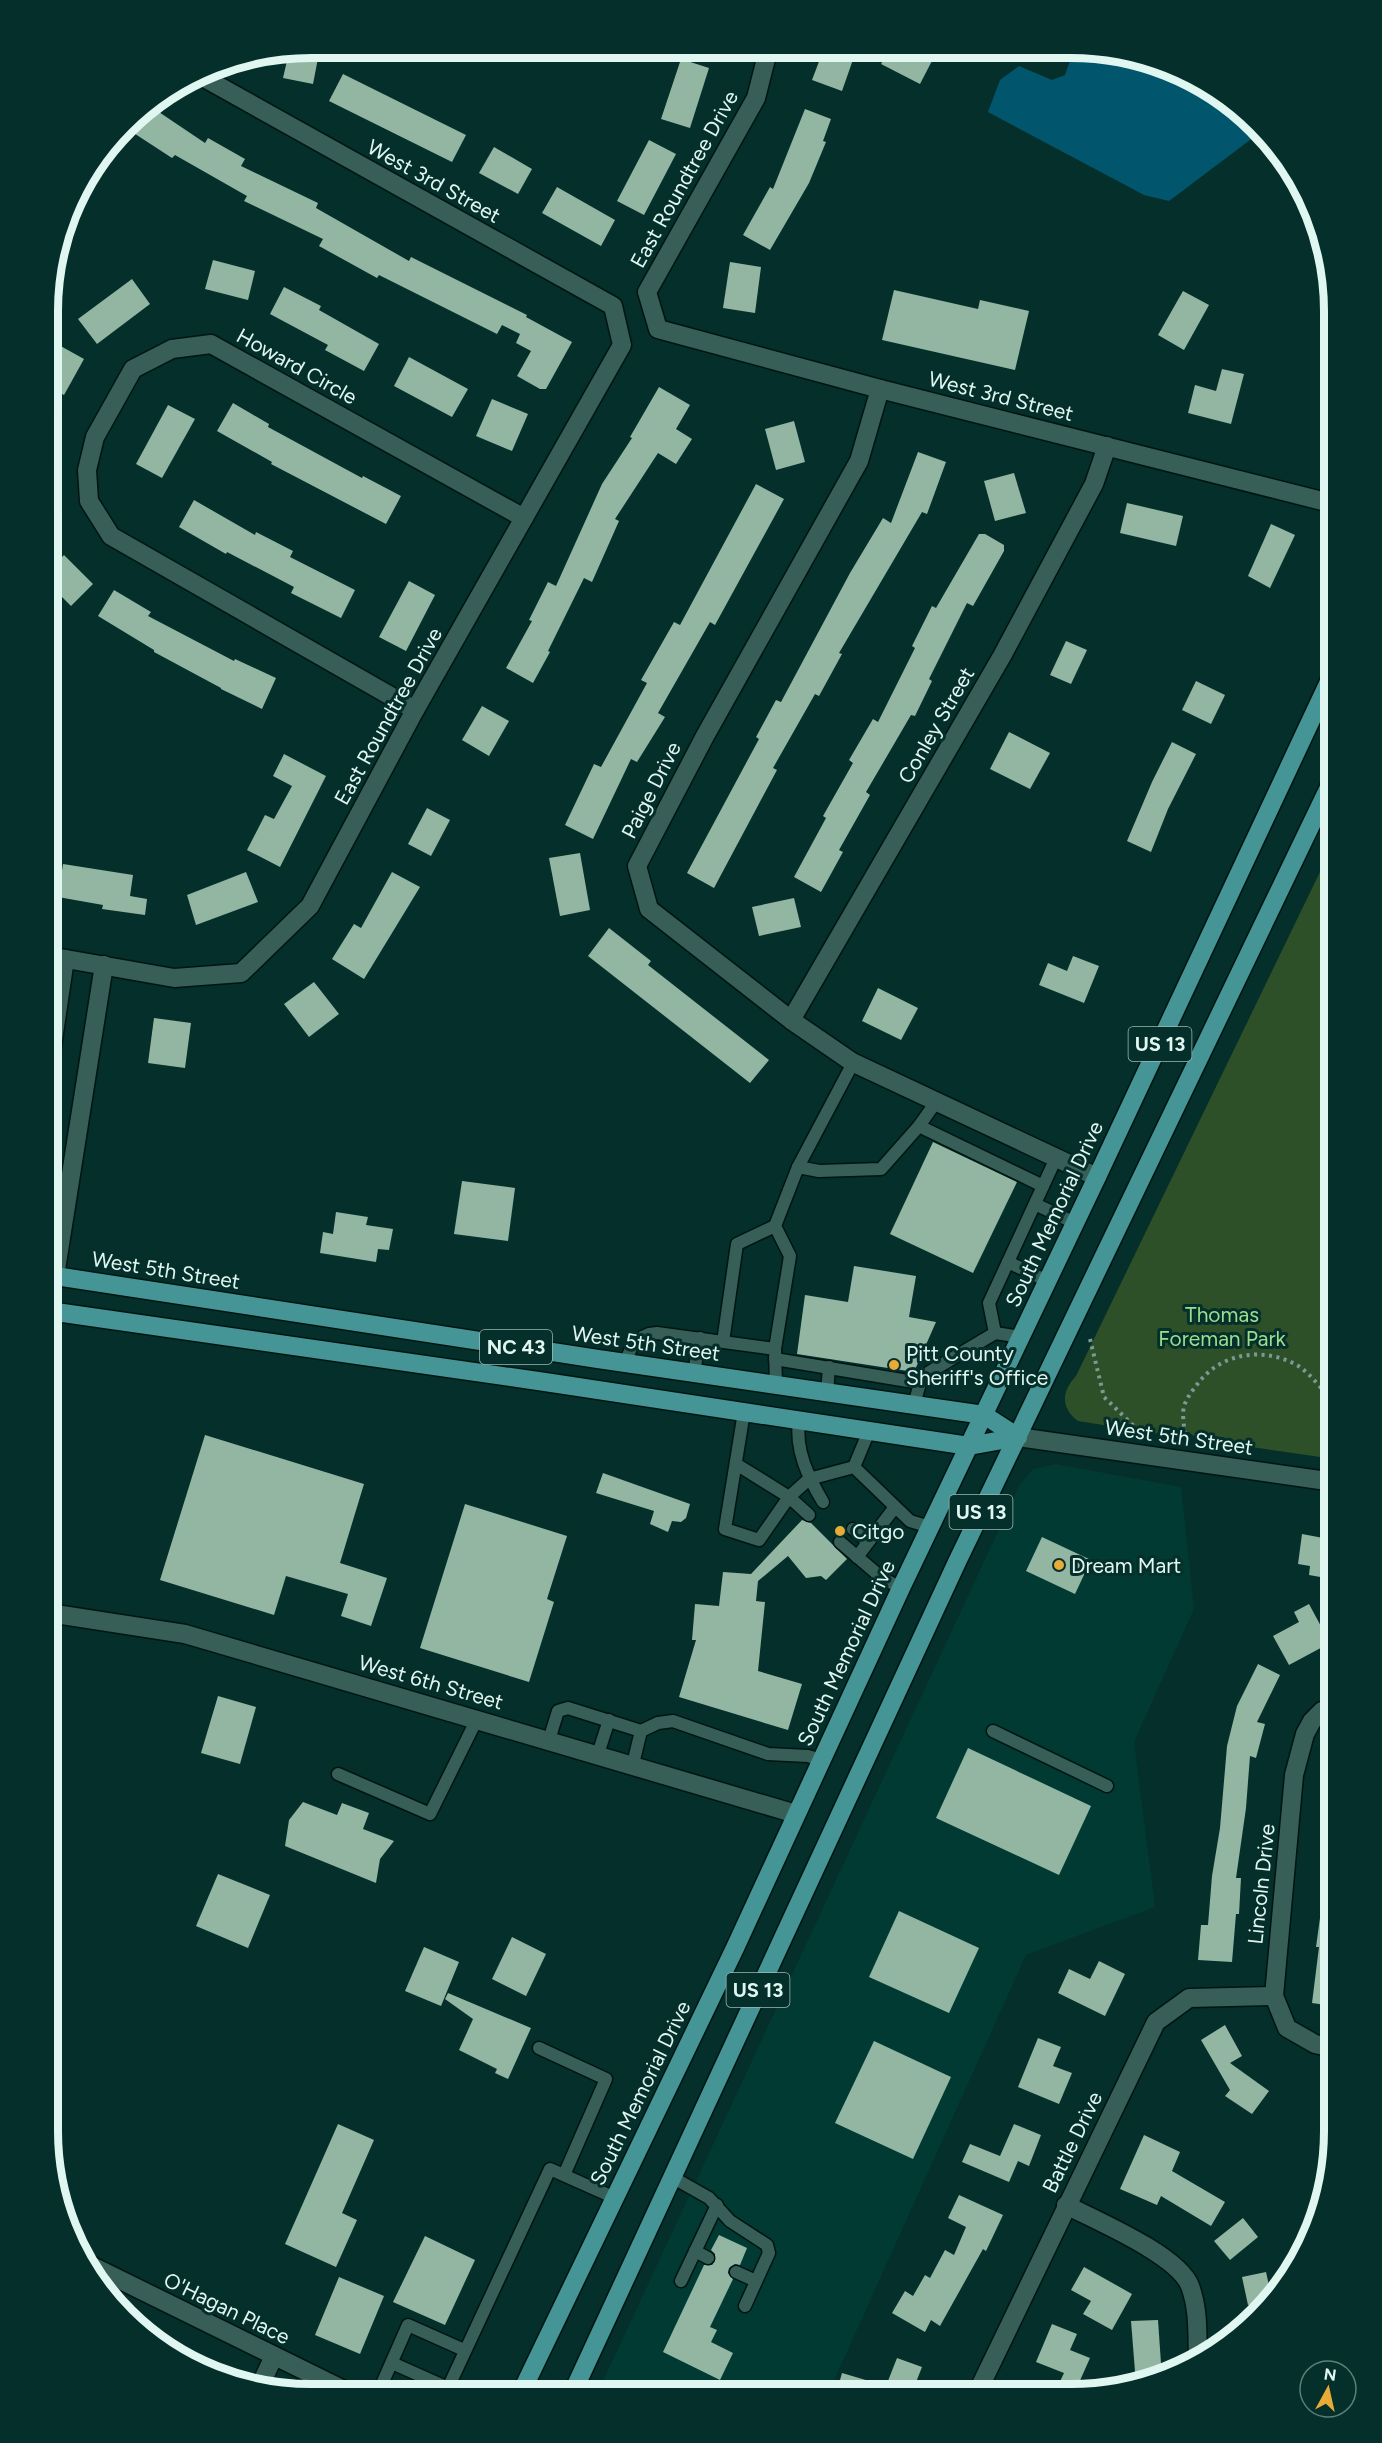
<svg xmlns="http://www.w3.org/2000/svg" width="1382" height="2443" font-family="Figtree,sans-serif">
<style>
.built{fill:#003a33}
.green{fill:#2e5029}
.water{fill:#01566d}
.building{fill:#93b6a3}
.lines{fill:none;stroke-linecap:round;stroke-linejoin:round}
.service-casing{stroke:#001612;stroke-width:15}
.minor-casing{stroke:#001612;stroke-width:21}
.secondary-casing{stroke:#001612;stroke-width:21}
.primary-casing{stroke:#001612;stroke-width:21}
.path{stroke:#7a9a95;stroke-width:4;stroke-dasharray:3 4.5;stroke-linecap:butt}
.service{stroke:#375e57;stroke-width:12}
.minor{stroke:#375e57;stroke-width:18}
.secondary{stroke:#375e57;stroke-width:18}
.primary{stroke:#459496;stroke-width:18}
.poi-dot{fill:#e8ab37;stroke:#052f2a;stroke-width:2}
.labels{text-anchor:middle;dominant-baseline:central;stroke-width:6;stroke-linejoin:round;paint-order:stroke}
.shield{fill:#052f2a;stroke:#9ebab5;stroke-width:1.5}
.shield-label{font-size:20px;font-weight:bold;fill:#e0f6f1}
.street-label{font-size:21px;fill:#e0f6f1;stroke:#052f2a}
.park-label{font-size:21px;fill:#9ade8e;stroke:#052f2a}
.poi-label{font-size:21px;fill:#e0f6f1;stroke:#052f2a;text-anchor:start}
.rim{fill:none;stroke:#e0f6f1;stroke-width:8}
</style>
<rect width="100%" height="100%" fill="#052f2a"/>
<polygon class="built" points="1056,1464 1181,1487 1194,1609 1134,1742 1155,1907 1026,1955 828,2394 597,2394 1020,1484 1033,1469"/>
<path class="green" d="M1334,843V1459L1197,1439L1189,1432H1181L1173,1436L1078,1421C1061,1408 1061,1392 1076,1376Z"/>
<polygon class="water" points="1065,53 1122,53 1187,75 1244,113 1259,130 1254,137 1169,201 1144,195 988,112 1000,80 1019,66 1052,80 1065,75 1070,61"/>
<g class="building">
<polygon points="312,48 320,48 313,84 283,78 289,52"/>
<polygon points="823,51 856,51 842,91 812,80"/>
<polygon points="888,52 924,52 934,57 920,84 881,64"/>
<polygon points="681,59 709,68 690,128 661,119"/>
<polygon points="343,74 466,135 452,162 329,101"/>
<polygon points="150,106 205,143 208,138 245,159 241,166 318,203 316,208 409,261 411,257 527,315 526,317 572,342 546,389 540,389 517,376 531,351 516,343 520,334 502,325 497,334 379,275 377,278 319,246 323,239 244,201 247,196 175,155 172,158 126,128 138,114"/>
<polygon points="805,109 831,119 823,141 826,142 809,183 770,250 743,235 770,187 773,189"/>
<polygon points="649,140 676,154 644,215 617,201"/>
<polygon points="494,147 532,169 518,194 479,173"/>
<polygon points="557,187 615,220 601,246 542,213"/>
<polygon points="213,260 255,271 248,300 205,289"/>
<polygon points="730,262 761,267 755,313 723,308"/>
<polygon points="132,279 150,304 97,344 78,319"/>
<polygon points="284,287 321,306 319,310 379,344 364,371 325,350 328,345 270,314"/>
<polygon points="894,290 978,309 980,300 1029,311 1015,370 882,340"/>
<polygon points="1183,291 1209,305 1184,350 1158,335"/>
<polygon points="57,344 84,359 64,395 50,388 50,356"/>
<polygon points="409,357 468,389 452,417 394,386"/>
<polygon points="1222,369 1244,374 1231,424 1188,413 1195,385 1216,391"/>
<polygon points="659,387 690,405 676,429 692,439 676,464 658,453 615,519 619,521 592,582 584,578 548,651 550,652 533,683 506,668 532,621 529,620 548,582 556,586 602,484 632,438 630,437"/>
<polygon points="492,399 528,414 512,451 476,436"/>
<polygon points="233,403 269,424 268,427 362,478 363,476 401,496 386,524 271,464 272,462 217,431"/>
<polygon points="168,405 195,419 162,478 136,464"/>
<polygon points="794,421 805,462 776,470 765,429"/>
<polygon points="918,452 946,462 927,514 922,512 839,653 842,654 819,696 815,694 773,768 777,770 714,888 687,873 759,739 756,737 776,700 781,702 850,573 883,518 891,523"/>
<polygon points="1014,473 1026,513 995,521 984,481"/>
<polygon points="756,484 784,499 715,625 710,622 658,713 665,717 637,762 631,759 593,839 565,825 594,764 601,767 647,683 641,680 674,622 680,625"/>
<polygon points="194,500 255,535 256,532 293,551 290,557 355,590 341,618 291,593 294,587 227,552 226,554 179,527"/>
<polygon points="1127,503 1183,516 1176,546 1120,533"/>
<polygon points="1271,524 1295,535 1270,588 1248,576"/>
<polygon points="979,534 985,534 1004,545 1004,551 973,606 967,603 929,679 932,681 915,716 911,715 866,792 870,795 839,850 843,852 821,892 794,877 826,818 823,816 853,763 849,760 873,719 878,722 915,648 912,646 932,606 936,608"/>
<polygon points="64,555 93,584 71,606 50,585 50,569"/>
<polygon points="409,581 435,595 406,651 379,637"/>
<polygon points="114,590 151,612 148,616 234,661 235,659 276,678 262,709 221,689 221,688 154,652 154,650 98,616"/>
<polygon points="1066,641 1087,650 1071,684 1050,675"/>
<polygon points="1196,681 1225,695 1211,724 1182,710"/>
<polygon points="482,706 509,721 489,756 462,740"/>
<polygon points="1009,732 1050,753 1030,789 990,769"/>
<polygon points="1172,742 1196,754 1168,809 1151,852 1127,841 1152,782"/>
<polygon points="284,754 326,776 280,867 247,850 265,815 274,819 292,786 273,776"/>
<polygon points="427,808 450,820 431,856 408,844"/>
<polygon points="580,853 590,910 560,916 549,858"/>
<polygon points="63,864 133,875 130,896 147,899 145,915 102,909 103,905 58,897"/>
<polygon points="246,872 258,902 196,925 187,895"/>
<polygon points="392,872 420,887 364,979 332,959 354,924 361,928"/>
<polygon points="794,898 801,927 759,936 752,907"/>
<polygon points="609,928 651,961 648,965 769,1060 750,1083 588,956"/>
<polygon points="1073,956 1099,966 1084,1003 1039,985 1048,963 1067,971"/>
<polygon points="314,982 339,1014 309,1037 284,1004"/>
<polygon points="878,988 918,1008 901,1040 862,1021"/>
<polygon points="154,1018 191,1023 185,1068 148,1063"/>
<polygon points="933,1142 1017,1182 973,1273 890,1234"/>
<polygon points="462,1181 515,1188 508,1241 454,1234"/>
<polygon points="336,1212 368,1217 366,1225 393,1229 389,1250 378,1249 376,1262 320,1253 323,1232 333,1234"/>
<polygon points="854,1266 916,1276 909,1317 936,1322 914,1372 797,1354 805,1295 848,1302"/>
<polygon points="205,1435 364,1484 340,1563 387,1578 371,1626 341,1616 348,1594 286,1576 274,1615 160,1580"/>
<polygon points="603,1473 690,1504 686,1518 681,1522 672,1521 668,1532 650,1524 654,1511 596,1493"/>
<polygon points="465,1504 567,1536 547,1599 554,1602 529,1682 420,1648"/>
<polygon points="802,1520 811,1523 847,1559 826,1580 821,1576 806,1578 788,1556 758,1581 756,1601 765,1602 758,1671 802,1684 788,1730 679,1697 696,1640 692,1640 695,1604 719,1606 723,1572 751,1574"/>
<polygon points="1302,1534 1334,1540 1334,1569 1327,1568 1326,1578 1309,1575 1310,1566 1298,1564"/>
<polygon points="1042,1537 1091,1560 1075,1594 1026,1571"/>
<polygon points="1309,1604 1330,1643 1289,1665 1273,1636 1299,1622 1294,1612"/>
<polygon points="1258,1664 1280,1675 1257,1722 1265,1724 1256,1758 1250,1756 1246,1808 1236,1878 1241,1878 1239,1914 1236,1914 1232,1962 1198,1960 1201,1925 1208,1925 1212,1876 1220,1828 1227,1746 1237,1706"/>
<polygon points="218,1696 256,1707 240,1764 201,1753"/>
<polygon points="968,1748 1091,1806 1059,1875 936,1818"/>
<polygon points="303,1802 337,1815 342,1803 369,1813 363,1829 394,1841 380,1859 376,1883 285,1846 289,1820"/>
<polygon points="218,1874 270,1895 248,1948 196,1926"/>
<polygon points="1324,1889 1333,1890 1333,2006 1312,2003 1319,1947 1316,1947"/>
<polygon points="899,1911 979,1948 949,2013 869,1977"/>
<polygon points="512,1937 546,1954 526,1996 492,1979"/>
<polygon points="424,1947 459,1962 441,2006 405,1991"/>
<polygon points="1099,1961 1125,1974 1105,2016 1058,1993 1069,1969 1090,1979"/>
<polygon points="448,1993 531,2028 508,2079 495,2073 497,2069 459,2050 473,2019 445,1999"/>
<polygon points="1225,2025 1242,2056 1230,2063 1269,2091 1252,2114 1225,2096 1230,2090 1201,2040"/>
<polygon points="1038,2038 1061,2047 1053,2066 1072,2073 1059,2104 1018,2087"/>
<polygon points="874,2041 951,2077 913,2159 835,2123"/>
<polygon points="338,2124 374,2140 342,2213 357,2220 336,2267 285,2244"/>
<polygon points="1014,2124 1041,2135 1029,2166 1018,2161 1009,2182 962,2162 970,2144 1000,2156"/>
<polygon points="1144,2135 1180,2152 1172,2171 1225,2202 1211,2226 1161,2196 1157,2205 1120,2189"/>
<polygon points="959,2195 1003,2215 986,2251 983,2249 940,2326 931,2320 925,2332 892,2313 905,2291 913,2296 925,2275 930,2278 945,2250 954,2255 966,2227 948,2218"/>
<polygon points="1243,2218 1258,2237 1230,2260 1214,2241"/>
<polygon points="719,2235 747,2248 740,2265 735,2264 729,2268 728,2273 733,2279 710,2327 717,2330 711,2342 733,2353 720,2380 663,2352 704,2265 712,2265 715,2261 715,2254 711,2250"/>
<polygon points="425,2236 475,2260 445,2325 393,2302"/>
<polygon points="1084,2267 1132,2294 1112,2330 1083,2314 1091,2301 1071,2290"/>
<polygon points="1266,2272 1272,2299 1248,2305 1242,2277"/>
<polygon points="339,2277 384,2296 360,2354 315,2335"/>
<polygon points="1158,2320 1162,2378 1136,2384 1131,2321"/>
<polygon points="1052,2324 1077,2334 1070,2350 1090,2358 1074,2394 1069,2395 1056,2390 1064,2373 1036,2362"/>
<polygon points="897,2358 922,2367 911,2395 836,2394 842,2373 886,2386"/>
</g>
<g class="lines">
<g class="service-casing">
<g id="service">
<polyline points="853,1063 798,1167 819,1171 881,1169 919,1126 1043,1186"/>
<polyline points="919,1126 936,1102"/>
<polyline points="1035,1204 1075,1223"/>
<polyline points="1008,1262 1047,1281"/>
<polyline points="995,1333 989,1303 1056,1158"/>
<polyline points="723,1342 737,1244 775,1226"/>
<polyline points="775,1349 790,1256 775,1226 798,1167"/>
<polyline points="775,1359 920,1383"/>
<polyline points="625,1363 634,1341 649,1334 657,1333 775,1349 776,1385"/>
<polyline points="694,1373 700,1338"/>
<polyline points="827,1393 829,1367"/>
<polyline points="914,1405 920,1383 928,1373 995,1333 1021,1337"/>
<path d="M799,1421C795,1450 808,1477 823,1502"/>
<polyline points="736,1464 789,1497 759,1540 725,1529 744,1412"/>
<polyline points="854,1467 869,1431"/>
<polyline points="809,1515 789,1497 809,1479 854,1467 910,1521 930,1527"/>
<polyline points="853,1529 868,1542"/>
<polyline points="840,1542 882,1578 901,1588"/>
<polyline points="857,1557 895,1507"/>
<polyline points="641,1731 658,1723 673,1721 768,1754 808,1756 821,1760"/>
<polyline points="993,1731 1107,1786"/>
<polyline points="549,1740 558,1711 568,1708 641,1731 633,1764"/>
<polyline points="598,1754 609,1720"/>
<polyline points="338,1774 430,1814 477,1719"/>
<polyline points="539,2048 606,2079 564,2175"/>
<polyline points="672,2177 709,2198 730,2221 767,2245 769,2253 745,2306"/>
<polyline points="695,2251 708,2258"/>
<polyline points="736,2272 756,2281"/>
<polyline points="681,2281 717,2205"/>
<polyline points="392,2363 448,2388 550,2169 615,2198"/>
<polyline points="378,2393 408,2325 464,2350"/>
</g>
</g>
<g class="minor-casing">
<g id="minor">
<polyline points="768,51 756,98 647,292 658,329 880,389 1334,504"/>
<polyline points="880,389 859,461 705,736 637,866 649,909 791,1020 852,1062 1097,1177"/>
<polyline points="415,710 111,536 89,501 87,470 95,437 133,369 172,349 211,344 524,518"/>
<polyline points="49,956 174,978 241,973 310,906 415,710 622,345 613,306 199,75"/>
<polyline points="791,1020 1002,656 1094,484 1107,446"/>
<polyline points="49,1067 65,959"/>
<polyline points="55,1276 104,965"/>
<polyline points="49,1613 185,1634 796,1814"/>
<polyline points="1333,2048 1315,2044 1287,2028 1274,1996 1294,1775 1305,1734 1312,1721 1322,1711 1334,1706"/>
<path d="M1066,2205C1097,2221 1178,2255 1190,2286C1199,2310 1197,2335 1198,2360"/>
<polyline points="84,2262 350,2393"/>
<polyline points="259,2388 274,2356"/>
<polyline points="976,2395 1156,2022 1189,1998 1274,1996"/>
</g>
</g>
<g class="secondary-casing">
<polyline id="secondary" points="1018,1437 1334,1482"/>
</g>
<g class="primary-casing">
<g id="primary">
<polyline points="49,1275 598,1359 984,1415 1018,1437"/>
<polyline points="49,1311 545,1382 969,1446 1018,1437"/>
<polyline points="521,2393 735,1948 901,1588 1097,1177 1334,671"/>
<polyline points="572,2394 957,1562 1334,777"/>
</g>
</g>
<g class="path">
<polyline points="1090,1339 1104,1397 1141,1433"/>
<path d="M1185,1434C1184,1426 1182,1414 1184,1406C1187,1397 1193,1390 1199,1382C1222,1353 1262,1347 1295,1364C1310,1372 1323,1391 1334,1404"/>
</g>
<use href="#service" class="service"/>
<use href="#minor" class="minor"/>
<use href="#secondary" class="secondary"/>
<use href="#primary" class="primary"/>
</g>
<g class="poi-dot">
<circle cx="894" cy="1365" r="6"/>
<circle cx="840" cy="1531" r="6"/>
<circle cx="1059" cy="1565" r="6"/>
</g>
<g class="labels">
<g class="shield">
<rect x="1128.5" y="1027" width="63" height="34" rx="4.5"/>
<rect x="480" y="1330" width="72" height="34" rx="4.5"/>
<rect x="949.5" y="1495" width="63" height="34" rx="4.5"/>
<rect x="726.5" y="1973" width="63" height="34" rx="4.5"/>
</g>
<g class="shield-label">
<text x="1160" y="1044">US 13</text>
<text x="516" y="1347">NC 43</text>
<text x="981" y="1512">US 13</text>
<text x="758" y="1990">US 13</text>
</g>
<g class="street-label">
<text transform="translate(684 179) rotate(-61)">East Roundtree Drive</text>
<text transform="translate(434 181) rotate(29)">West 3rd Street</text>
<text transform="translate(297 366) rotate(29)">Howard Circle</text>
<text transform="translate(1001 396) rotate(14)">West 3rd Street</text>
<text transform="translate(388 716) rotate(-61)">East Roundtree Drive</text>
<text transform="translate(936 725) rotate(-60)">Conley Street</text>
<text transform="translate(651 790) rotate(-63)">Paige Drive</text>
<text transform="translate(1054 1214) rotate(-65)">South Memorial Drive</text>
<text transform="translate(166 1270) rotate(9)">West 5th Street</text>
<text transform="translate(646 1343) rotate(8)">West 5th Street</text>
<text transform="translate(1179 1437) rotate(8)">West 5th Street</text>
<text transform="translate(846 1653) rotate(-65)">South Memorial Drive</text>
<text transform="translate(431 1682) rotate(16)">West 6th Street</text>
<text transform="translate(1261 1884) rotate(-84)">Lincoln Drive</text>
<text transform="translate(640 2093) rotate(-64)">South Memorial Drive</text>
<text transform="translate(1072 2142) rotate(-64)">Battle Drive</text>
<text transform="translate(227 2308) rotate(26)">O'Hagan Place</text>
</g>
<g class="park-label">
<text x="1222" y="1314">Thomas<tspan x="1222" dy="24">Foreman Park</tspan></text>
</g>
<g class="poi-label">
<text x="906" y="1353">Pitt County<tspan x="906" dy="24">Sheriff's Office</tspan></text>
<text x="852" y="1531">Citgo</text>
<text x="1071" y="1565">Dream Mart</text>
</g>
</g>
<path d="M0 0H1382V2443H0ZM311 58H1071A253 253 0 0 1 1324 311V2131A253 253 0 0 1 1071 2384H311A253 253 0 0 1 58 2131V311A253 253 0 0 1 311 58Z" fill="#052f2a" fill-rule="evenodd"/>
<path class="rim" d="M311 58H1071A253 253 0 0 1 1324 311V2131A253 253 0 0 1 1071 2384H311A253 253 0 0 1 58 2131V311A253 253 0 0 1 311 58Z"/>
<g transform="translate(1328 2389) rotate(8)"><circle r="28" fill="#052f2a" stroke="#5d7f7a" stroke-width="1.5"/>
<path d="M0-4.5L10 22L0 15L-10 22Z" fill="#e8ab37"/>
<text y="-9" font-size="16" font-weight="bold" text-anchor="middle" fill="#e0f6f1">N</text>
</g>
</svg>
